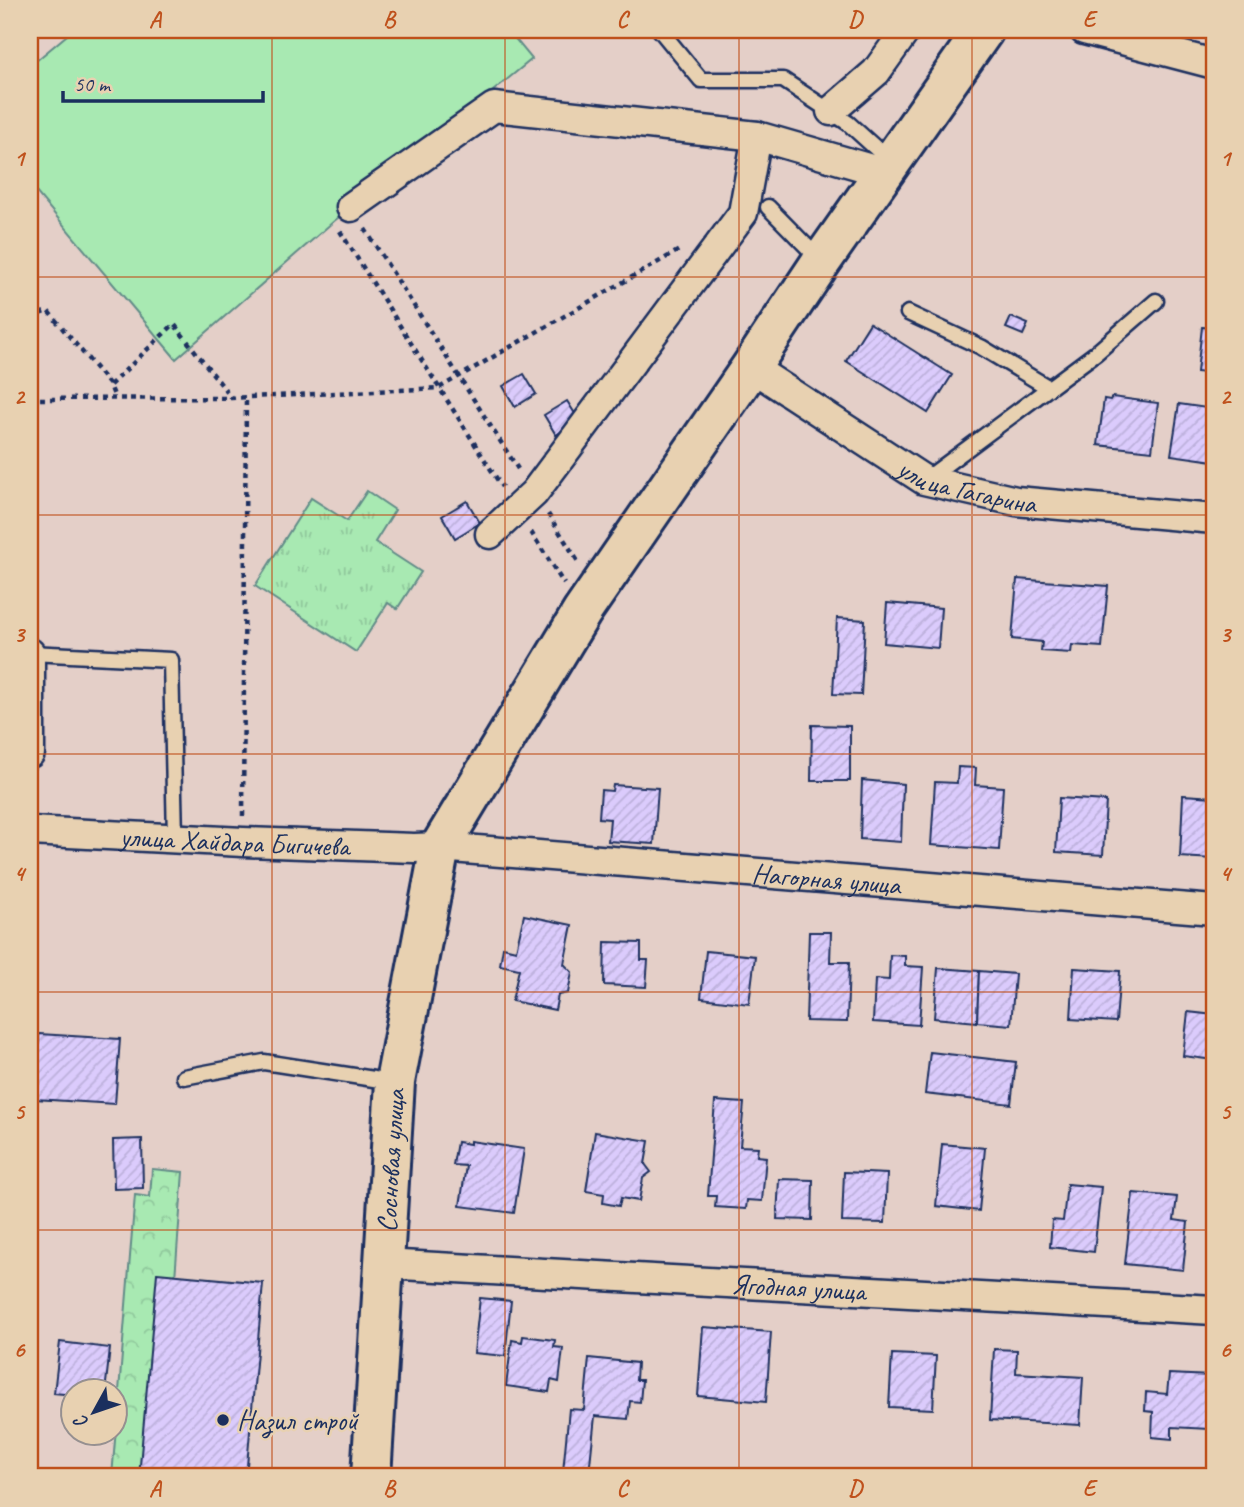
<svg xmlns="http://www.w3.org/2000/svg" width="1244" height="1507" font-family="Caveat,sans-serif">
<style>
.grass{fill:url(#grass-tufts);stroke:#628c88;stroke-width:2}
.forest{fill:url(#forest-crowns);stroke:#628c88;stroke-width:2}
.pitch{fill:#a8e9b2;stroke:#628c88;stroke-width:2}
.building{fill:url(#building-hatch);stroke:#1b2f5e;stroke-width:2}
.lines{fill:none;stroke-linecap:round;stroke-linejoin:round}
.lane-casing{stroke:#1b2f5e;stroke-width:19}
.street-casing{stroke:#1b2f5e;stroke-width:33}
.secondary-casing{stroke:#1b2f5e;stroke-width:44}
.path{stroke:#1b2f5e;stroke-width:4.5;stroke-dasharray:5 5;stroke-linecap:butt}
.lane{stroke:#e8d1b1;stroke-width:14}
.street{stroke:#e8d1b1;stroke-width:28}
.secondary{stroke:#e8d1b1;stroke-width:38}
.grid{fill:none;stroke:#bf511c;stroke-width:2;stroke-opacity:0.55}
.poi-dot{fill:#1b2f5e;stroke:#e8d1b1;stroke-width:2.5}
.labels{text-anchor:middle;dominant-baseline:central;stroke-width:5;stroke-linejoin:round;paint-order:stroke}
.street-label{font-size:28px;fill:#1b2f5e;stroke:#e8d1b1}
.poi-label{font-size:28px;fill:#1b2f5e;stroke:#e8d1b1;text-anchor:start}
.neatline{fill:none;stroke:#bf511c;stroke-width:2.5}
.grid-label{font-size:23px;text-anchor:middle;font-weight:bold;fill:#bf511c}
</style>
<defs>
<pattern id="grass-tufts" width="24" height="20" patternUnits="userSpaceOnUse" patternTransform="scale(1.75)"><rect width="24" height="20" fill="#a8e9b2"/><path d="M3 7l-1-3M5 7V3M7 7l1-3M15 17l-1-3M17 17v-4M19 17l1-3" fill="none" stroke="#90c89c"/></pattern>
<pattern id="forest-crowns" width="20" height="18" patternUnits="userSpaceOnUse" patternTransform="scale(1.75)"><rect width="20" height="18" fill="#a8e9b2"/><path d="M2 6a3 3 0 1 1 6 0M12 15a3 3 0 1 1 6 0" fill="none" stroke="#90c89c"/></pattern>
<pattern id="building-hatch" width="6" height="6" patternUnits="userSpaceOnUse" patternTransform="scale(1.75)"><rect width="6" height="6" fill="#dbcbfc"/><path d="M-1 1l2-2M0 6l6-6M5 7l2-2" fill="none" stroke="#bbafda"/></pattern>
</defs>
<rect width="100%" height="100%" fill="#e4cfc8"/>
<filter id="ink" filterUnits="userSpaceOnUse"><feTurbulence type="fractalNoise" baseFrequency=".0143" numOctaves="2"/><feDisplacementMap in="SourceGraphic" scale="14" xChannelSelector="R" yChannelSelector="G"/><feConvolveMatrix kernelMatrix="1 2 1 2 8 2 1 2 1" color-interpolation-filters="sRGB"/></filter>
<g filter="url(#ink)">
<polygon class="grass" points="367,491 395,510 375,542 421,572 397,609 388,603 356,652 255,586 311,498 347,521"/>
<polygon class="forest" points="152,1169 183,1172 160,1477 112,1477 135,1195 150,1197"/>
<polygon class="pitch" points="73,30 508,30 532,59 333,222 176,359 30,185 30,66"/>
<g class="building">
<polygon points="1011,317 1028,324 1023,335 1006,328"/>
<polygon points="870,323 952,375 928,413 846,361"/>
<polygon points="1202,327 1214,328 1214,374 1197,372"/>
<polygon points="524,374 536,394 515,407 503,386"/>
<polygon points="1112,397 1158,403 1152,451 1098,445 1104,399 1110,400"/>
<polygon points="567,401 579,420 556,435 544,415"/>
<polygon points="1179,404 1214,409 1214,461 1171,455"/>
<polygon points="467,501 480,523 455,538 442,516"/>
<polygon points="1017,579 1108,586 1102,647 1072,645 1071,653 1041,651 1042,642 1012,639"/>
<polygon points="887,603 941,608 938,648 884,643"/>
<polygon points="837,618 865,620 861,695 833,694"/>
<polygon points="812,725 850,726 850,781 811,781"/>
<polygon points="958,767 976,768 975,785 1003,787 999,850 931,845 935,782 957,783"/>
<polygon points="862,780 903,784 901,842 860,839"/>
<polygon points="613,785 658,788 654,844 608,841 610,819 599,818 601,790 612,791"/>
<polygon points="1183,795 1214,797 1214,859 1180,857"/>
<polygon points="1059,798 1106,801 1103,855 1056,852"/>
<polygon points="524,915 572,925 564,964 572,972 568,993 558,995 555,1010 512,1001 519,969 500,965 503,947 516,950"/>
<polygon points="809,932 831,932 830,962 849,962 847,1022 806,1021"/>
<polygon points="605,942 641,943 641,960 648,960 646,987 604,985"/>
<polygon points="706,951 755,956 749,1004 701,998"/>
<polygon points="890,955 905,956 905,966 923,967 919,1025 873,1022 875,979 889,980"/>
<polygon points="938,968 979,971 977,1022 934,1018"/>
<polygon points="1074,968 1120,971 1116,1022 1071,1019"/>
<polygon points="979,971 1015,974 1011,1025 977,1022"/>
<polygon points="1188,1012 1214,1015 1214,1060 1183,1056"/>
<polygon points="39,1034 120,1039 115,1104 35,1099"/>
<polygon points="930,1052 1016,1062 1011,1104 925,1094"/>
<polygon points="715,1101 744,1103 740,1146 758,1147 757,1156 766,1157 762,1201 747,1200 746,1209 715,1207 716,1196 708,1196"/>
<polygon points="595,1132 649,1141 645,1164 651,1172 643,1178 639,1201 621,1198 619,1206 603,1203 604,1194 586,1191"/>
<polygon points="142,1139 143,1188 114,1189 113,1140"/>
<polygon points="470,1141 524,1149 514,1213 460,1206 466,1166 453,1165 457,1142 470,1144"/>
<polygon points="942,1144 985,1148 979,1211 936,1206"/>
<polygon points="844,1172 887,1174 885,1223 842,1222"/>
<polygon points="779,1179 813,1180 812,1220 777,1219"/>
<polygon points="1067,1184 1101,1187 1094,1252 1050,1247 1052,1220 1063,1221"/>
<polygon points="1133,1193 1177,1197 1174,1220 1188,1222 1183,1270 1125,1264"/>
<polygon points="157,1273 263,1283 246,1477 139,1477"/>
<polygon points="480,1298 511,1301 505,1356 474,1353"/>
<polygon points="703,1327 771,1332 766,1402 698,1396"/>
<polygon points="523,1336 555,1340 554,1347 563,1348 559,1382 551,1380 549,1392 506,1386 512,1340 522,1342"/>
<polygon points="60,1342 110,1348 105,1392 74,1392 74,1395 54,1393"/>
<polygon points="994,1349 1017,1350 1016,1373 1083,1377 1080,1425 990,1420"/>
<polygon points="892,1354 936,1356 933,1409 889,1407"/>
<polygon points="589,1358 637,1363 636,1380 642,1380 640,1402 630,1401 628,1419 595,1416 589,1474 563,1472 569,1409 584,1410"/>
<polygon points="1169,1374 1211,1376 1209,1429 1172,1427 1172,1439 1152,1437 1153,1412 1145,1411 1146,1392 1167,1394"/>
</g>
<g class="lines">
<g class="lane-casing">
<g id="lane">
<polyline points="660,30 701,80 783,80 848,123 891,162"/>
<polyline points="768,207 821,261"/>
<polyline points="908,313 981,347 1049,388"/>
<polyline points="925,480 1096,353 1156,301"/>
<polyline points="30,653 171,660 175,838"/>
<polyline points="184,1077 264,1062 393,1082"/>
</g>
</g>
<g class="street-casing">
<g id="street">
<polyline points="1084,30 1214,64"/>
<polyline points="831,111 876,72 906,30"/>
<polyline points="351,207 494,107 757,136 885,173"/>
<path id="s1" d="M751,367L924,480L1016,501L1214,519"/>
<polyline points="490,534 534,493 743,213 757,136"/>
<polyline points="30,653 30,753"/>
<path id="s2" d="M30,831L243,842L414,848L440,847L1214,910"/>
<path id="s3" d="M383,1264L1214,1310"/>
</g>
</g>
<g class="secondary-casing">
<g id="secondary">
<path id="s4" d="M371,1477L395,1082L440,847L582,612L751,367L821,262L984,30"/>
</g>
</g>
<g class="path">
<polyline points="365,229 518,469"/>
<polyline points="340,231 502,487"/>
<polyline points="30,317 48,311 110,385 115,398"/>
<polyline points="110,385 174,324 231,397"/>
<polyline points="30,399 231,398 439,388 681,249"/>
<polyline points="548,514 579,563"/>
<polyline points="531,532 564,584"/>
<polyline points="243,816 246,397"/>
</g>
<use href="#lane" class="lane"/>
<use href="#street" class="street"/>
<use href="#secondary" class="secondary"/>
</g>
</g>
<path class="grid" d="M272,30V1477M505,30V1477M739,30V1477M972,30V1477M30,277H1214M30,515H1214M30,754H1214M30,992H1214M30,1230H1214"/>
<circle class="poi-dot" cx="223" cy="1420" r="7"/>
<g class="labels">
<g class="street-label">
<text stroke="none"><textPath href="#s1" startOffset="250">улица Гагарина</textPath></text>
<text stroke="none"><textPath href="#s2" startOffset="205">улица Хайдара Бигичева</textPath></text>
<text stroke="none"><textPath href="#s2" startOffset="798">Нагорная улица</textPath></text>
<text stroke="none"><textPath href="#s4" startOffset="317">Сосновая улица</textPath></text>
<text stroke="none"><textPath href="#s3" startOffset="416">Ягодная улица</textPath></text>
</g>
<g class="poi-label">
<text x="237" y="1420">Назил строй</text>
</g>
</g>
<rect width="1244" height="1507" fill="none" stroke="#e8d1b1" stroke-width="77"/>
<g transform="translate(94 1412) rotate(230)"><circle r="33" fill="#e8d1b1" stroke="#969090" stroke-width="2"/>
<path d="M0-5L12 26L0 18L-12 26Z" fill="#1b2f5e"/>
<text y="-10" font-size="19" font-weight="bold" text-anchor="middle" fill="#1b2f5e">С</text>
</g>
<path d="M63 91v10h200v-10" fill="none" stroke="#1b2f5e" stroke-width="3.5"/>
<text x="74" y="91" font-size="21" fill="#1b2f5e" stroke="#e8d1b1" stroke-width="5" paint-order="stroke">50 m</text>
<rect x="38" y="38" width="1168" height="1430" class="neatline"/>
<g class="grid-label">
<text x="155" y="27">A</text>
<text x="389" y="27">B</text>
<text x="622" y="27">C</text>
<text x="855" y="27">D</text>
<text x="1089" y="27">E</text>
<text x="19" y="166">1</text>
<text x="1225" y="166">1</text>
<text x="19" y="404">2</text>
<text x="1225" y="404">2</text>
<text x="19" y="642">3</text>
<text x="1225" y="642">3</text>
<text x="19" y="881">4</text>
<text x="1225" y="881">4</text>
<text x="19" y="1119">5</text>
<text x="1225" y="1119">5</text>
<text x="19" y="1357">6</text>
<text x="1225" y="1357">6</text>
<text x="155" y="1496">A</text>
<text x="389" y="1496">B</text>
<text x="622" y="1496">C</text>
<text x="855" y="1496">D</text>
<text x="1089" y="1496">E</text>
</g>
</svg>
